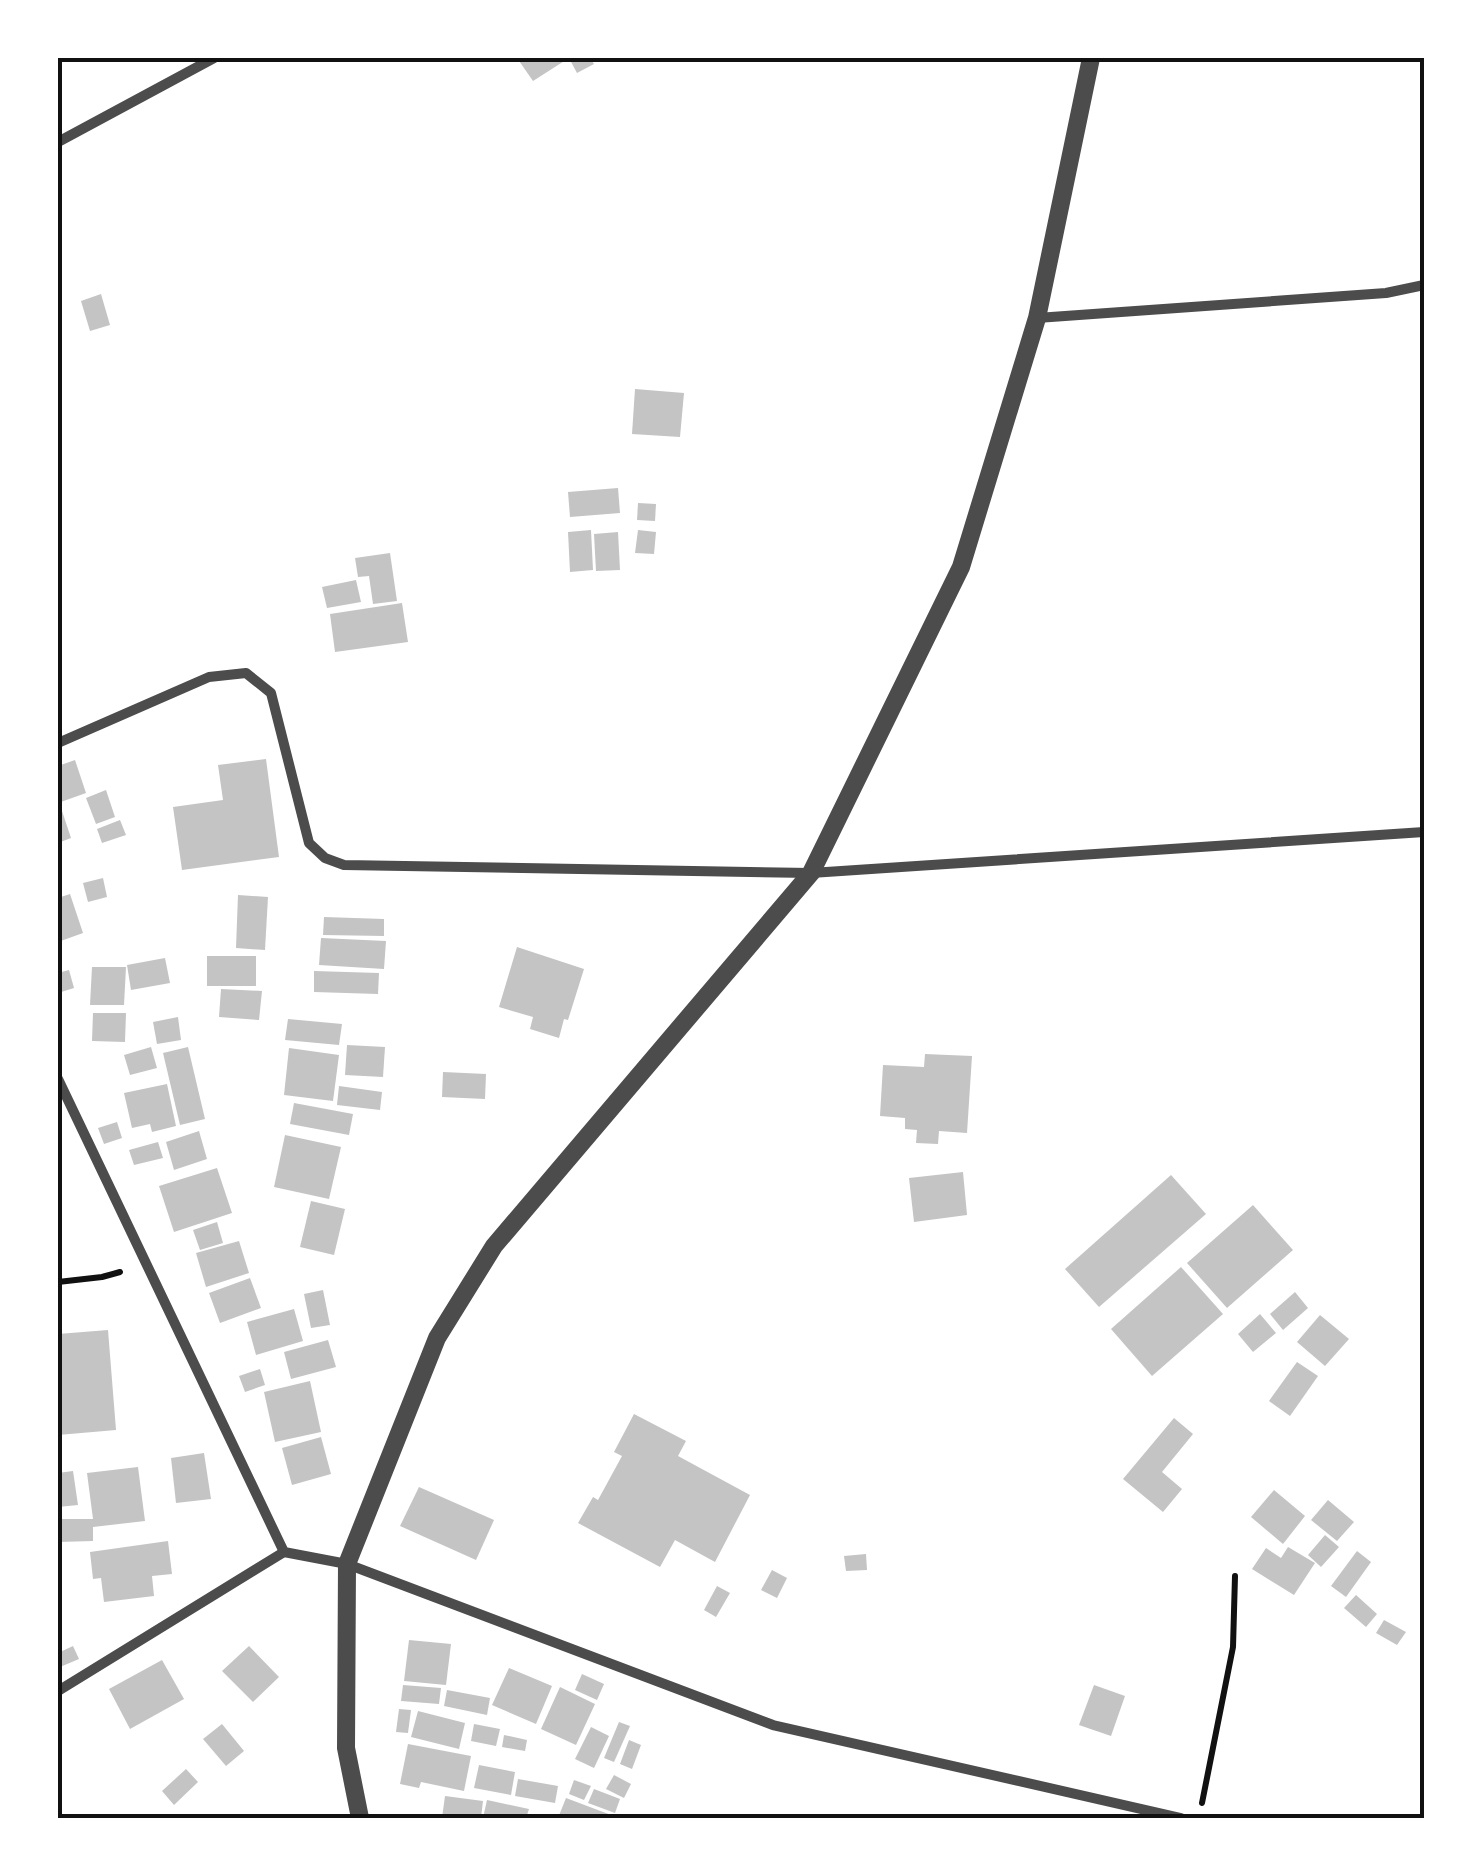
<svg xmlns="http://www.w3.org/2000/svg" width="1482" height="1876" font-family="'Roboto Condensed',sans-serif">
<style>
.building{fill:#c4c4c4}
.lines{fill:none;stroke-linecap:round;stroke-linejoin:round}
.path{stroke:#111;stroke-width:6}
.minor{stroke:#4c4c4c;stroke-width:10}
.tertiary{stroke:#4c4c4c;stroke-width:18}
.neatline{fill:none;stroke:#111;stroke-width:4}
</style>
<rect width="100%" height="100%" fill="#fff"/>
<g class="building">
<polygon points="517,58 590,58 594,64 577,73 569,58 533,81"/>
<polygon points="101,294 110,325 90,331 81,301"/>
<polygon points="635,389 684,393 680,437 632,434"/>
<polygon points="618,488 620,513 570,517 568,492"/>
<polygon points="638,503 656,504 655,521 637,520"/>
<polygon points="591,530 593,570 570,572 568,532"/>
<polygon points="638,530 656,532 654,554 635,553"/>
<polygon points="618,532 620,570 596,571 594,534"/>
<polygon points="390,553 397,601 373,604 369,576 358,577 355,558"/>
<polygon points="356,580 361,602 327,608 322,587"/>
<polygon points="402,603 408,642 335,652 330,614"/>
<polygon points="266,759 279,857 182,870 173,807 223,800 218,765"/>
<polygon points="75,760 86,793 58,803 58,766"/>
<polygon points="106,790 115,817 96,824 86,798"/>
<polygon points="61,808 71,838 58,843 58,810"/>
<polygon points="120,820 126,835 102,843 97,829"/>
<polygon points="103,878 107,897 88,902 83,883"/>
<polygon points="70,894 83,933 58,942 58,898"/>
<polygon points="238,895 268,897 265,950 236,948"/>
<polygon points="324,917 384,919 384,936 323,935"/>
<polygon points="321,938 386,941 384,969 319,965"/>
<polygon points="517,947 584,969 568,1020 564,1019 559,1038 530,1029 533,1017 499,1007"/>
<rect x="207" y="956" width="49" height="30"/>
<polygon points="165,958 170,983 131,990 127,965"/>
<polygon points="92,967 126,967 124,1005 90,1005"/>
<polygon points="69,970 74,988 58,993 58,973"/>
<polygon points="314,971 379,973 378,994 314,992"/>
<polygon points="221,989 262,991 259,1020 219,1017"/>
<polygon points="93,1013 126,1013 125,1042 92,1041"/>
<polygon points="178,1017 181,1040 157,1044 153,1022"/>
<polygon points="288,1019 342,1024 339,1045 285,1040"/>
<polygon points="347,1045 385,1047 383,1077 345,1075"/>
<polygon points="151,1047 157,1068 130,1075 124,1055"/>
<polygon points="188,1047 205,1119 180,1125 163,1053"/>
<polygon points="289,1048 339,1055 333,1101 284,1095"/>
<polygon points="925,1054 972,1056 967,1133 939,1131 938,1144 916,1143 917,1130 905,1129 905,1118 880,1116 883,1065 924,1067"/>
<polygon points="443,1072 486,1074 485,1099 442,1097"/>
<polygon points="167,1084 176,1126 152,1132 150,1124 132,1128 124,1093"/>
<polygon points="339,1086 382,1092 380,1110 337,1105"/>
<polygon points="294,1103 353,1114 349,1135 290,1124"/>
<polygon points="117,1122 122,1138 104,1144 98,1128"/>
<polygon points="199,1131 207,1159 174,1170 166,1142"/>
<polygon points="285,1135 341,1147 329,1199 274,1187"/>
<polygon points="158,1142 163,1158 134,1165 129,1150"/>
<polygon points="217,1168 232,1213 174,1232 159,1186"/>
<polygon points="963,1172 967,1215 914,1222 909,1178"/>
<polygon points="1171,1175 1206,1214 1099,1307 1065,1269"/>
<polygon points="311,1201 345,1209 334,1255 300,1247"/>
<polygon points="1253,1205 1293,1250 1227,1308 1187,1263"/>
<polygon points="217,1222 223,1243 200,1250 193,1230"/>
<polygon points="239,1241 249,1273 206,1287 196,1253"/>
<polygon points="1181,1267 1223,1314 1152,1376 1111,1329"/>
<polygon points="250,1278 261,1308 220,1323 209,1293"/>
<polygon points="323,1290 330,1325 311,1328 304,1294"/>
<polygon points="1295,1292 1308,1308 1283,1330 1270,1314"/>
<polygon points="294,1309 303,1341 256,1355 247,1322"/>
<polygon points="1260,1314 1276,1333 1253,1352 1238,1334"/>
<polygon points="1320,1315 1349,1339 1325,1366 1297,1342"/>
<polygon points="108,1330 116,1430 58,1435 58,1334"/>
<polygon points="328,1340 336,1367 291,1379 284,1352"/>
<polygon points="1297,1362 1318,1376 1290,1416 1269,1401"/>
<polygon points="260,1369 265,1385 245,1392 239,1376"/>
<polygon points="310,1381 321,1432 275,1442 264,1392"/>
<polygon points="634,1414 686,1441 678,1456 750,1495 715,1562 675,1540 660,1567 578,1523 593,1497 598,1500 622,1456 614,1452"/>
<polygon points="1174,1418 1193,1434 1162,1472 1182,1489 1163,1512 1123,1479"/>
<polygon points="321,1437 331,1474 292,1485 282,1448"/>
<polygon points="204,1453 211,1499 176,1503 171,1458"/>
<polygon points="138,1467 145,1521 93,1527 93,1541 58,1542 58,1519 93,1519 87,1473"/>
<polygon points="73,1471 78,1505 58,1507 58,1473"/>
<polygon points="419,1487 494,1520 476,1560 400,1526"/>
<polygon points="1274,1490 1305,1516 1283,1544 1251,1517"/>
<polygon points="1328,1500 1354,1522 1337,1541 1311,1520"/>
<polygon points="1325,1535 1339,1547 1321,1567 1308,1555"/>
<polygon points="168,1541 172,1574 152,1576 154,1596 104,1602 101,1578 93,1579 90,1552"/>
<polygon points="1288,1547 1315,1563 1294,1595 1252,1569 1266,1548 1281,1558"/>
<polygon points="1357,1551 1371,1562 1346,1597 1331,1586"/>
<polygon points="866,1554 867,1570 846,1571 844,1556"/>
<polygon points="772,1570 787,1578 777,1598 761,1590"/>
<polygon points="717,1586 730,1593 716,1617 704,1610"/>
<polygon points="1356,1595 1377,1614 1366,1627 1344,1608"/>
<polygon points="1384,1620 1406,1632 1397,1645 1376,1633"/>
<polygon points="409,1640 451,1644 446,1685 404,1681"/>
<polygon points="73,1646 79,1659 60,1667 58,1653"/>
<polygon points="249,1646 279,1677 253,1702 222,1671"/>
<polygon points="162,1660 184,1699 130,1729 109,1689"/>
<polygon points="509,1668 552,1686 536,1724 492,1705"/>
<polygon points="582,1674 604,1684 597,1700 575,1690"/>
<polygon points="403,1685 441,1688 439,1704 401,1701"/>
<polygon points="1094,1685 1125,1696 1111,1736 1079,1725"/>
<polygon points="560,1687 595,1704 576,1745 541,1729"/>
<polygon points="447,1690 490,1698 487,1715 444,1706"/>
<polygon points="399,1709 411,1710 408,1733 396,1732"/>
<polygon points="418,1711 465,1723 459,1749 411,1737"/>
<polygon points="619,1722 630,1726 614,1762 604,1758"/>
<polygon points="222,1724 244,1751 226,1766 203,1739"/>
<polygon points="474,1724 500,1729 496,1746 471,1741"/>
<polygon points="591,1727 609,1736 594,1768 575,1759"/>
<polygon points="504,1735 527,1740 525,1751 502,1747"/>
<polygon points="629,1740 641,1745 632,1769 620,1764"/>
<polygon points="408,1744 471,1756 464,1791 421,1782 419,1788 400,1784"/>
<polygon points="479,1765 515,1772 511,1795 474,1788"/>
<polygon points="186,1769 198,1782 174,1805 162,1791"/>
<polygon points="614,1775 631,1784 624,1798 606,1789"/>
<polygon points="518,1779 558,1786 555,1803 515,1796"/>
<polygon points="574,1780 591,1786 584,1800 569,1794"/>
<polygon points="594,1789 620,1799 615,1813 588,1803"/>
<polygon points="445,1796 483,1801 481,1818 442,1818"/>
<polygon points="566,1798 619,1818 558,1818"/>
<polygon points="487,1800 529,1809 526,1818 483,1818"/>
</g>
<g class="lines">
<g class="path">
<polyline points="58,1282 102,1277 120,1272"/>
<polyline points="1202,1803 1233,1647 1235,1576"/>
</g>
<g class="minor">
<polyline points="58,142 214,58"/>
<polyline points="1037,318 1386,293 1424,285"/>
<polyline points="58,743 209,677 246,673 271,693 309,843 325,858 344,865 811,873 1424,832"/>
<polyline points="58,1079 284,1552 347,1564 773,1725 1181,1818"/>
<polyline points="58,1691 284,1552"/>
</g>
<polyline class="tertiary" points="360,1818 346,1748 347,1564 437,1338 494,1246 811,873 961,567 1037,318 1091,58"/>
</g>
<rect width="1482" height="1876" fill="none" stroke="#ffffff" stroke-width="120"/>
<rect x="60" y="60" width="1362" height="1756" class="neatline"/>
</svg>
